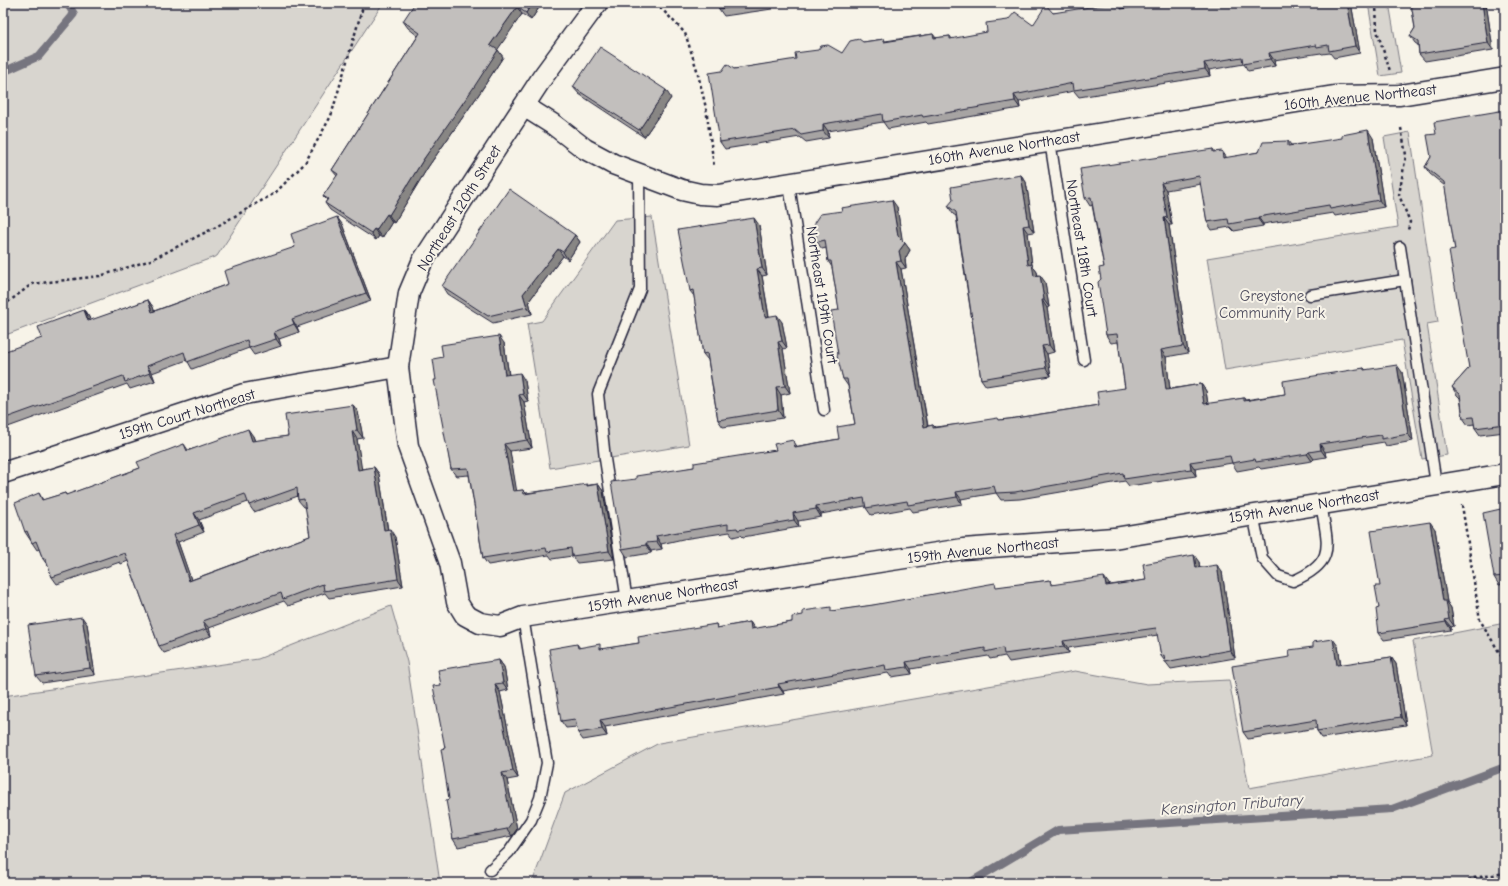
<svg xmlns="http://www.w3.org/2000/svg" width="1508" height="886" font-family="'Comic Neue',sans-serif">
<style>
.green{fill:#d8d5cf;stroke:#7d7c85}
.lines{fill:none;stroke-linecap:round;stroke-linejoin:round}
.stream{stroke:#76747f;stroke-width:8}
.lane-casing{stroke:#22223b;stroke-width:13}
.street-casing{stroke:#22223b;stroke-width:23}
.path{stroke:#22223b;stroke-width:2.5;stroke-dasharray:3 3;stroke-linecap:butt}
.lane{stroke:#f7f3e8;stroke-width:10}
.street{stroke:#f7f3e8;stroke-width:20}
.wall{fill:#a7a4a3;stroke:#22223b;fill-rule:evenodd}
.shaded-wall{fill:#888684;stroke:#22223b}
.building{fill:#c2bfbd;stroke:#22223b;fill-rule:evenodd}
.labels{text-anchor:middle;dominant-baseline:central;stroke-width:4;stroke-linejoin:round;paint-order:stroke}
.street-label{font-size:15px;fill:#22223b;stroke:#f7f3e8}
.park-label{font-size:15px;fill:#504f60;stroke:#f7f3e8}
.water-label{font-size:16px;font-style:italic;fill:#535263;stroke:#f7f3e8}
</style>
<rect width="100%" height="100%" fill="#f7f3e8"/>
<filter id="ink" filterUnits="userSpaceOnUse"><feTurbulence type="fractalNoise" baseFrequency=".025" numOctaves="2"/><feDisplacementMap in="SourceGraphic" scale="8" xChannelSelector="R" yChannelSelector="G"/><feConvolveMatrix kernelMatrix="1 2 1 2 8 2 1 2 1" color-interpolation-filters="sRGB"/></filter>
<g filter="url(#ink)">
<g class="green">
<polygon points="3,3 383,3 217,256 3,336"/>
<polygon points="1368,3 1389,3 1401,73 1380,76"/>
<polygon points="1410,132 1438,322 1427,324 1447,455 1422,459 1402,340 1225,370 1207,258 1398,227 1384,137"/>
<polygon points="652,217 689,445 550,468 527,324 542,321 615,220"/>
<polygon points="391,606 407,662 440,883 3,883 3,696 258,659"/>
<polygon points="1505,623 1505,880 1487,883 532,883 565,793 659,743 1075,671 1147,684 1229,680 1249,788 1433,755 1413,641"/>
</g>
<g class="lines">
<g class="stream">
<polyline points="3,72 39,56 74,14 67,3"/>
<polyline points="969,883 1058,830 1392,809 1505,767"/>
</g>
<g class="lane-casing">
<g id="lane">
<polyline points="1050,141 1084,360"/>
<polyline points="789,185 824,410"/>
<polyline points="1400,247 1436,484"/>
<polyline points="1310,295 1405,280"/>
<path d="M1253,514L1262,558L1278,576L1293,581C1338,562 1327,544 1321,503"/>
<polyline points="627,601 605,459 598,394 640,289 639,173"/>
<polyline points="490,870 509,852 531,820 540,798 547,763 523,617"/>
</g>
</g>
<g class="street-casing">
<g id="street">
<polyline points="597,3 542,78 422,262 409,293 398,367 408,446 450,563 457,602 465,615 480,623 500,626 523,617 963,549 1114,538 1505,474"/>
<polyline points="524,106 554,125 585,149 613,164 682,190 700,194 718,195 1334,96 1400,95 1505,78"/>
<polyline points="3,473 244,394 398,367"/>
</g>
</g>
<g class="path">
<polyline points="656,3 685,33 697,70 706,108 714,166"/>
<polyline points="1376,3 1377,31 1390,71"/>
<polyline points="1401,128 1406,155 1399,195 1410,222 1408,230"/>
<polyline points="3,306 32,284 100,276 151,260 214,228 275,193 305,163 331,116 364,3"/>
<polyline points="1462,505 1480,620 1505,662"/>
<polyline points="1463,883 1474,878 1505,873"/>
</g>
<use href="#lane" class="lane"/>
<use href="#street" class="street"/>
</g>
<g class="wall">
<polygon points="542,3 531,20 522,14 497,49 503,57 479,94 428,167 394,223 392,222 382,238 379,236 376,240 330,210 325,203 327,200 323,196 337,176 332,170 418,36 408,28 403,21 429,6"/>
<polygon points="718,3 771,3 772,9 724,16 719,9"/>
<polygon points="1160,3 1351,3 1360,53 1334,58 1330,53 1322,54 1321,53 1274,60 1275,66 1248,71 1244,64 1209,70 1210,76 1079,97 1074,91 1019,102 1020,108 928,124 926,122 888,129 883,122 828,131 829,138 806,142 800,137 725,149 720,142 734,69 842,53 863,42 884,39 885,41 933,34 936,38 950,36 952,39 1033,25 1053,13 1124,8"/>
<polygon points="1411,3 1486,3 1493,50 1425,61 1419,54 1418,45 1415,43 1410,36 1415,28"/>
<polygon points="573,87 671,98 644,137 579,94"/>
<polygon points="1505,110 1505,432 1480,435 1475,428 1474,424 1468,425 1463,418 1460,398 1457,395 1452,387 1469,368 1455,250 1445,186 1430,174 1425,167 1431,157 1436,134"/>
<polygon points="1373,138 1384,207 1335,216 1333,213 1263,224 1263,226 1234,231 1230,227 1212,230 1207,222 1201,184 1166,190 1172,225 1169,225 1188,353 1166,357 1170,389 1201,384 1206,391 1208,404 1244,398 1245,400 1285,394 1364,368 1366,370 1402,372 1413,441 1386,446 1384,442 1325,452 1326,457 1314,459 1312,461 1261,469 1259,467 1237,471 1232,463 1195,469 1196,476 1129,486 1125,481 1020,499 1001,500 996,493 961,499 962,504 913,512 910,508 871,515 866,508 865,506 821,514 821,517 798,521 799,527 743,537 741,535 733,537 730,532 683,539 661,544 662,549 651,551 651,553 627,557 622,549 636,479 776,450 839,439 855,424 848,386 843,379 838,354 839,310 832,267 828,261 826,248 822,249 817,242 897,207 902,240 910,250 905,259 906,268 901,269 928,426 933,425 935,427 1009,419 1099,405 1125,388 1118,342 1111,343 1106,335 1101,279 1104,267 1092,205 1090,206 1085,198 1213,149 1215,152 1227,158 1259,152 1288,141 1291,145"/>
<polygon points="1021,175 1026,182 1034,232 1028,233 1032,265 1037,272 1038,275 1045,282 1049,307 1047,308 1054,352 1047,354 1051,376 986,386 981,379 956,216 953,214 948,206"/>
<polygon points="342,224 371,301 297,327 299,332 279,339 281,346 254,355 249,348 192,369 187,360 152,373 155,381 130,389 127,384 8,427 3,419 42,338 84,310 89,317 90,321 148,300 153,307 154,311 228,284 295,247"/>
<polygon points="759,225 767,275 762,276 769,316 782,322 787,348 783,349 790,393 781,395 783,418 723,427 718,420 708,360 703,354 694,296 690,291"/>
<polygon points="575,235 580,242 568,260 563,256 529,301 532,314 493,323 447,294 442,286"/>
<polygon points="504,343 509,375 525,381 528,401 524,402 532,448 510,451 516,491 523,490 526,493 598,484 603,491 614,559 577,563 572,556 552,559 549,555 488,565 483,558 469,475 456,476 451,469 436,380 443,357"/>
<path d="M353,405L358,412L363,438L357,439L361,469L374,467L379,474L388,530L395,537L403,586L329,598L325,593L288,606L284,601L209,628L211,636L164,653L159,646L128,561L121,564L120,562L57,584L52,577L48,566L43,559L39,549L37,550L25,532L39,493L43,500L65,493L67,495L140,468L184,444L188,450L253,436L255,441L288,436ZM298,496V500L304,507H306L310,536L191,580L178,542L204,532L199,520L248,502L249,505L254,512Z"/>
<polygon points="1505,508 1505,584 1499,585 1494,577"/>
<polygon points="1435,529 1447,602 1451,608 1454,626 1451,627 1451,630 1384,640 1379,633 1379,608 1380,586"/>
<polygon points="1199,562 1200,568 1222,572 1235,658 1171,669 1161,656 1158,635 1068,648 1069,653 1009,662 1005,656 990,659 988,656 911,669 912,674 891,677 888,673 783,691 784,694 605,727 607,736 583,740 578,733 577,727 566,728 561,721 577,644 580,648 603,649 639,643 716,624 718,628 750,622 754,629 792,622 833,611 1050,580 1053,585 1109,584 1110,585 1146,580"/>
<polygon points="87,624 95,675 42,683 36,676"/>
<polygon points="1338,646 1341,665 1391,657 1396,664 1406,725 1322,738 1317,731 1317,728 1248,739 1243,732"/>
<polygon points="499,660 504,667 508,690 500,692 518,778 507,780 517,829 512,836 458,847 453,839 445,748 441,685"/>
</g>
<g class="shaded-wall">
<polygon points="532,3 542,3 531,20 526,13"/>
<polygon points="768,3 771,3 772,9"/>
<polygon points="1120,3 1121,3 1125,9 1121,9"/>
<polygon points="1347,3 1351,3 1360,53 1355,46"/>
<polygon points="1482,3 1486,3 1493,50 1488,43"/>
<polygon points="517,7 522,14 496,52 490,45"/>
<polygon points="498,50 503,57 479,94 428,167 394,223 389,215 423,160"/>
<polygon points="1269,53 1274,60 1275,66 1270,59"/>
<polygon points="1204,63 1209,70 1210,76 1205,69"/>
<polygon points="666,90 671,98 644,137 639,130"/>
<polygon points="1014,95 1019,102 1020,108 1015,101"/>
<polygon points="823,124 828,131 829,138 823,131"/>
<polygon points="1368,130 1373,138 1384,207 1379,200"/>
<polygon points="1502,140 1505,145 1505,159"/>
<polygon points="1222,151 1227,158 1223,158"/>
<polygon points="1021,175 1026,182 1034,232 1029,225"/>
<polygon points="1161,183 1166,190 1172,225 1167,217"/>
<polygon points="892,200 897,207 903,244 898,236"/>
<polygon points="387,214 392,222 382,238 376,230"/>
<polygon points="337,217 342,224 371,301 366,293"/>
<polygon points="1258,217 1263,224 1263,226 1258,219"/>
<polygon points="754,218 759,225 767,275 762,268"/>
<polygon points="1164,218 1169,225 1188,353 1183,346"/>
<polygon points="1023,226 1028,233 1032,265 1037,272 1039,283 1034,276 1028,265"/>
<polygon points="374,229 379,236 376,240 371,233"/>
<polygon points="575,235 580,242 568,260 563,252"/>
<polygon points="905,243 910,250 905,259 906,268 901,261 899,251"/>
<polygon points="558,249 563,256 529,301 532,314 527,307 523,294"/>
<polygon points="896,262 901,269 929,434 924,427"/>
<polygon points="757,269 762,276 770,324 765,317"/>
<polygon points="1040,275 1045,282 1049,307 1044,300"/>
<polygon points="148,300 153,307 157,319 152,312"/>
<polygon points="1042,300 1047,308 1054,352 1049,345"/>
<polygon points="84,310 89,317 93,329 88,321"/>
<polygon points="777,315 782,322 787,348 782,341"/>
<polygon points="292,319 297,327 299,332 294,324"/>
<polygon points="274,332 279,339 281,346 276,339"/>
<polygon points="499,336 504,343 510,383 505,375"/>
<polygon points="778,342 783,349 790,393 785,386"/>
<polygon points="1042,346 1047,354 1051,376 1046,368"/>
<polygon points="1161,350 1166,357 1171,397 1166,390"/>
<polygon points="1397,365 1402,372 1413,441 1408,434"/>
<polygon points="147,366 152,373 155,381 150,373"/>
<polygon points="520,373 525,381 528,401 523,394"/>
<polygon points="1201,384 1206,391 1209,412 1204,404"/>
<polygon points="776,387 781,395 783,418 778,410"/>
<polygon points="519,395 524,402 532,448 527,440"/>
<polygon points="353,405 358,412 363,438 357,430"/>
<polygon points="248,429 253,436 257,448 252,441"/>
<polygon points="352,431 357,439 363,477 358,470"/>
<polygon points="793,440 798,448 795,447"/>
<polygon points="504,444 510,451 518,499 513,491"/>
<polygon points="1320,444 1325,452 1326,457 1321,450"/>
<polygon points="1309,452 1314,459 1312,461 1307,454"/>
<polygon points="1190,462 1195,469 1196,476 1191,469"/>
<polygon points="374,467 379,474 389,538 384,530"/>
<polygon points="598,484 603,491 614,559 609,551"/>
<polygon points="956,492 961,499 962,504 957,497"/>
<polygon points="816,506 821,514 821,517 816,509"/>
<polygon points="194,513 199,520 204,532 199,525"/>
<polygon points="793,513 798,521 799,527 794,520"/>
<polygon points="1430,522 1435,529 1447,602 1451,608 1454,626 1449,619 1443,601"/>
<polygon points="390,529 395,537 403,586 398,579"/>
<polygon points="173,535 178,542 194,588 189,581"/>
<polygon points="656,536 661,544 662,549 657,542"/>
<polygon points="646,543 651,551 651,553 646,545"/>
<polygon points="1194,555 1199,562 1201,576 1196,568"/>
<polygon points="1217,565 1222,572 1235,658 1230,650"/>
<polygon points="1104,577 1109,584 1111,593 1106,586"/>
<polygon points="82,617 87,624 95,675 90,668"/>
<polygon points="1445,620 1451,627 1451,630 1446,622"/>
<polygon points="203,621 209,628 211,636 206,629"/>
<polygon points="750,622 755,629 751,629"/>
<polygon points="1333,639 1338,646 1342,673 1337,665"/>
<polygon points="1063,641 1068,648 1069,653 1064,646"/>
<polygon points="1391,657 1396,664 1406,725 1401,717"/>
<polygon points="499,660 504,667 508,690 503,683"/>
<polygon points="906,662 911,669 912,674 907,667"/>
<polygon points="495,684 500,692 518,778 513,771"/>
<polygon points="778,684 783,691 784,694 779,687"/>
<polygon points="600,720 605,727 607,736 602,729"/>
<polygon points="502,773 507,780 517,829 512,836 507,829"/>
</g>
<g class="building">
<polygon points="415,3 424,3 429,6 431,3 532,3 526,13 517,7 490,45 498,50 474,87 423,160 389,215 387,214 376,230 374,229 371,233 325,203 328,199 323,196 338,174 332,170 420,33 403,21"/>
<polygon points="718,3 758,3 719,9"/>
<polygon points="1114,3 1120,3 1121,9 1160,3 1347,3 1355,46 1329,51 1328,45 1317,47 1316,45 1269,53 1270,59 1243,64 1242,57 1204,63 1205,69 1074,90 1073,83 1014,95 1015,101 923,117 922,115 883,122 882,114 823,124 823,131 801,135 795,130 720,142 709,73 722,71 727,64 734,69 796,59 795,53 818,50 821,46 828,45 842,53 850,41 859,39 863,42 884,39 884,42 933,34 934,38 950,36 950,39 987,32 986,23 1008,20 1015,12 1033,25 1046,5 1053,13"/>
<polygon points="1411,3 1482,3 1488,43 1419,54 1418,41 1410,36 1415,28"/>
<polygon points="600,47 666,90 639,130 573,87"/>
<polygon points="1505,110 1505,139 1502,140 1505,159 1505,162 1504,162 1505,169 1505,424 1475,428 1473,417 1463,418 1460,394 1452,387 1469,368 1449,251 1455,250 1444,182 1425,167 1431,157 1427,135 1436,134 1434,122"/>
<polygon points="1368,130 1379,200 1330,209 1329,205 1258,217 1258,219 1229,224 1228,219 1207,222 1199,176 1161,183 1167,217 1164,218 1183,346 1161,350 1166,390 1201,384 1204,404 1244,398 1244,401 1285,394 1283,381 1364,368 1364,370 1397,365 1408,434 1381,439 1381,435 1320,444 1321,450 1309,452 1307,454 1256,462 1255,459 1232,463 1230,456 1190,462 1191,469 1124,479 1123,473 1015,492 996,493 994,486 956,492 957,497 908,505 907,501 866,508 864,498 816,506 816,509 793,513 794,520 738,530 737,528 728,529 728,524 678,532 656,536 657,542 646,543 646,545 622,549 611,482 636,479 636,476 694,467 694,463 776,450 774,444 793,440 795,447 839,439 837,427 855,424 847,379 843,379 837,356 838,354 831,311 839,310 831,261 828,261 825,240 817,242 814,223 820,214 842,211 841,208 892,200 898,236 905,243 899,251 901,261 896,262 924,427 933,425 933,428 998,418 999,420 1009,419 1099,405 1097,392 1125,388 1117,334 1106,335 1098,282 1101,279 1099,268 1104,267 1091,197 1085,198 1080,169 1213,149 1213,152 1222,151 1223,158 1259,152 1263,142 1288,141 1288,146 1342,138 1342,135"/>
<polygon points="1021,175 1029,225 1023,226 1028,265 1032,264 1034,276 1040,275 1044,300 1042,300 1049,345 1042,346 1046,368 981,379 956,212 948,206 953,200 951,187"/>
<polygon points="509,189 575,235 563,252 558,249 523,294 527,307 488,316 442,286"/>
<polygon points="337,217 366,293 292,319 294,324 274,332 276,339 249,348 247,340 187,362 184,352 147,366 150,373 125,382 123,376 3,419 3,352 42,338 38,327 84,310 88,321 148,300 152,312 228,284 224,271 295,247 291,234"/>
<polygon points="754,218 762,268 757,269 765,317 777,315 782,341 778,342 785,386 776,387 778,410 718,420 707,353 703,354 693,290 690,291 678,230"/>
<polygon points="499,336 505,375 520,373 523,394 519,395 527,440 504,444 513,491 523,490 524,494 587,484 587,486 598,484 609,551 572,556 571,548 547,552 546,548 483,558 468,468 451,469 434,380 436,380 433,359 443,357 441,345"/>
<path d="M353,405L357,430L352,431L358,470L374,467L384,530L390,529L398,579L324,591L323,584L283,599L281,593L203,621L206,629L159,646L125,553L116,556L115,555L52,577L45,558L43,559L36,541L32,543L27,531L25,532L15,503L39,493L42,500L65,493L66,495L140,468L137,462L184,444L187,451L248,429L252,441L288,436L285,415ZM297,488L298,500L304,499L310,536L189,581L173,535L199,525L194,513L245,494L249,505Z"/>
<polygon points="1505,508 1505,576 1494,577 1483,513"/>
<polygon points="1430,522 1443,601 1446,601 1449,619 1445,620 1446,622 1379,633 1376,609 1379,608 1375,586 1380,586 1371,531"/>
<polygon points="1194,555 1196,568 1217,565 1230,650 1165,662 1164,655 1161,656 1156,628 1063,641 1064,646 1004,654 1003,648 985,652 985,648 906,662 907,667 886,670 885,665 778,684 779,687 600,720 602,729 578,733 575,719 561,721 549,649 577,644 578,648 600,644 600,649 639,643 638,637 716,624 717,628 750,622 751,629 792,622 792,617 803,615 803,611 831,607 831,611 873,605 995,583 996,587 1050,580 1051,585 1104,577 1106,586 1146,580 1143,564"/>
<polygon points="82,617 90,668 36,676 28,625"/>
<polygon points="1333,639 1337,665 1391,657 1401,717 1317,731 1316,720 1243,732 1232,666 1290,657 1289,650 1313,647 1313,642"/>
<polygon points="499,660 503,683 495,684 513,771 502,773 512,822 507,829 453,839 446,800 449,799 441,749 445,748 433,686 441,685 438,670"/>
</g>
</g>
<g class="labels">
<g class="street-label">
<text transform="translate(1360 97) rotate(-6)">160th Avenue Northeast</text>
<text transform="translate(1004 148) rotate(-9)">160th Avenue Northeast</text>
<text transform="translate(459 208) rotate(-58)">Northeast 120th Street</text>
<text transform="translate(1082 248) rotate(81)">Northeast 118th Court</text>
<text transform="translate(822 295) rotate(81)">Northeast 119th Court</text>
<text transform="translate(187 414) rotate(-17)">159th Court Northeast</text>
<text transform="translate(1304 506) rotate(-9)">159th Avenue Northeast</text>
<text transform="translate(983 550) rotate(-6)">159th Avenue Northeast</text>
<text transform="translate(663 595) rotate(-9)">159th Avenue Northeast</text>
</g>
<g class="park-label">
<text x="1272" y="296">Greystone<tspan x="1272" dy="17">Community Park</tspan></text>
</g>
<g class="water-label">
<text transform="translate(1232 805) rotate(-4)">Kensington Tributary</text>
</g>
</g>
<rect width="1508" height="886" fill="none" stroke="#f7f3e8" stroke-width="16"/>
<rect x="8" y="8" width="1492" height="870" fill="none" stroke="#22223b" stroke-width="1.5" filter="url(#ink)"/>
</svg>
